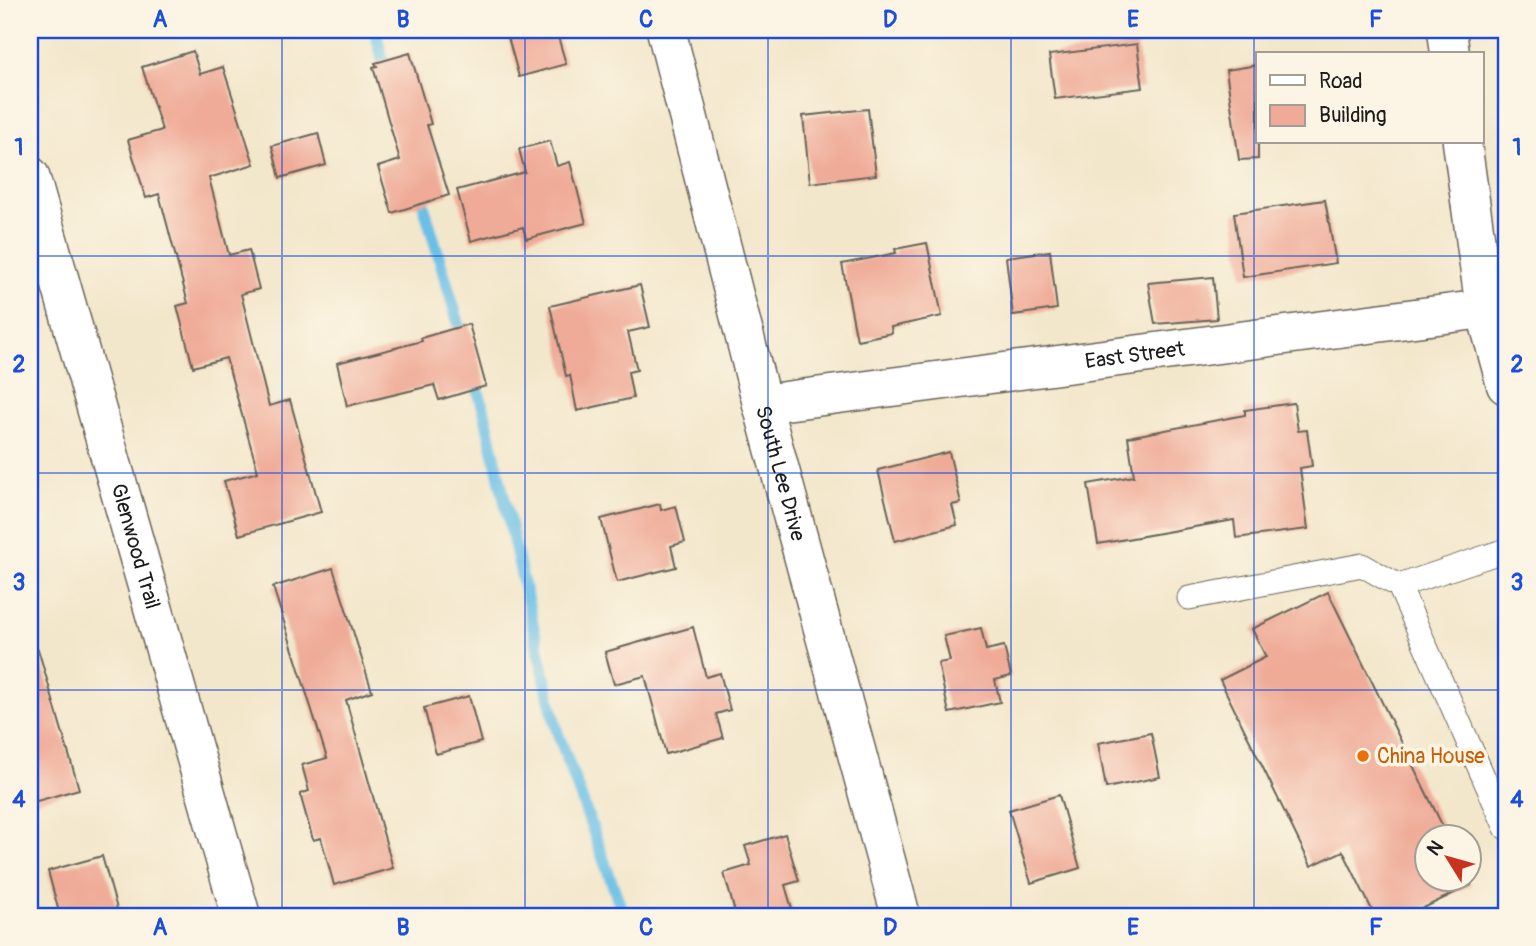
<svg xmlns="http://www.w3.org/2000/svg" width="1536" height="946" font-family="Pangolin,sans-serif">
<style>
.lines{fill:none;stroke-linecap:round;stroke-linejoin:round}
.stream{stroke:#69bfe6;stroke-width:12}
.building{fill:#efab97}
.lane-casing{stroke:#676359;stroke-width:25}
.street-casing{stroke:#676359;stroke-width:41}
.secondary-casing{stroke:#676359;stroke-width:41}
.lane{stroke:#fff;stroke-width:23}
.street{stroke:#fff;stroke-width:38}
.secondary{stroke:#fff;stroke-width:38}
.grid{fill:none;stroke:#1d4ed8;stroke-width:2;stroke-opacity:0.55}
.food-dot{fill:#e8710a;stroke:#fcf5e5;stroke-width:2.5}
.labels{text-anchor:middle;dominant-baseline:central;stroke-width:7;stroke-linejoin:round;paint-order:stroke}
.street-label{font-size:21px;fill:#1c1c1c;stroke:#fcf5e5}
.food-label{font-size:21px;fill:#c56008;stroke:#fcf5e5;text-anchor:start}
.neatline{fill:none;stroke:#1d4ed8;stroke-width:2.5}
.grid-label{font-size:23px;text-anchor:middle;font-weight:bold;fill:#1d4ed8}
</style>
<rect width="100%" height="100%" fill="#fcf5e5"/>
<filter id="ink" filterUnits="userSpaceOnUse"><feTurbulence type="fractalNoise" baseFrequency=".0143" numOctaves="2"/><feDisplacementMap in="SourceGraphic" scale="14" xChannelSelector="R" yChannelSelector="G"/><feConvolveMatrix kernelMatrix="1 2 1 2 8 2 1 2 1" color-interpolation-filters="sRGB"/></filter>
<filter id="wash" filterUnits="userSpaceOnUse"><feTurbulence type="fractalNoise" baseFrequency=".00686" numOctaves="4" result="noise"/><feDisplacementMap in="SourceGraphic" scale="28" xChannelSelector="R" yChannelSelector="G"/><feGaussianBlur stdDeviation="1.57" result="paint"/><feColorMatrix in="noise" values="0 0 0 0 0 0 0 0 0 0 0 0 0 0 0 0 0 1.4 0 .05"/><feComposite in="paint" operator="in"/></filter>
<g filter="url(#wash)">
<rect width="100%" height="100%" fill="#f3e7cb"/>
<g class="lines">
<g class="stream">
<polyline points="375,30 387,77"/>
<polyline points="419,189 464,342"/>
<polyline points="473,373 485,414 557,731 624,916"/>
</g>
</g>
<g id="blocks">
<g class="building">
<polygon points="506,30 556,30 566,64 519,77"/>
<polygon points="1137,44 1143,88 1055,99 1049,55"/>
<polygon points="193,51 200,74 223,67 254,164 209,178 229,255 249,250 259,289 241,294 269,406 290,400 321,512 239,535 224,481 258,472 226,358 193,367 177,306 188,303 159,194 146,198 128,140 162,130 142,67"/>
<polygon points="410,53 431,124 427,125 449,195 392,213 378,167 400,160 373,67 377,66 375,63"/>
<polygon points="1258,65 1258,159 1239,160 1226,70"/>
<polygon points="868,109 876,175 810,183 803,116"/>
<polygon points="318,133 326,165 280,178 272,146"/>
<polygon points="550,141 557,166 570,162 586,223 526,239 523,227 471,241 457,190 525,172 519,149"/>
<polygon points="1325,200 1336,263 1243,277 1234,213"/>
<polygon points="927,243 942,316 891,327 892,333 857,340 842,264 896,253 895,249"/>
<polygon points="1050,251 1057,309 1013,315 1006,257"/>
<polygon points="1213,277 1217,319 1155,324 1148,283"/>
<polygon points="640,285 650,327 628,332 637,370 628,372 633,398 577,411 570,375 566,376 550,306"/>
<polygon points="469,324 486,386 439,400 434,385 347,406 337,363 422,341 421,338"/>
<polygon points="1294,403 1298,431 1307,430 1312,466 1300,468 1308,529 1236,538 1234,520 1098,544 1088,484 1134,476 1128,437 1245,415 1245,410"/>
<polygon points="949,452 961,503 952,505 957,525 895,541 878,470"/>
<polygon points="660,504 661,510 676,506 685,542 671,546 676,567 617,582 601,519"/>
<polygon points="333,568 372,691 346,700 393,868 334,885 321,838 313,840 300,794 309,791 302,765 327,758 273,587"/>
<polygon points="1328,592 1448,837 1427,837 1427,879 1468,879 1471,885 1407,916 1375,916 1343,851 1311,866 1220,680 1266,657 1252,629"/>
<polygon points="693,627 706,677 720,673 730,710 716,714 723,738 666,754 645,676 614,684 605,652"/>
<polygon points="981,628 986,650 1004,646 1011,676 995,680 1000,702 949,713 938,663 950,661 944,636"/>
<polygon points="38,649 79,789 30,803 30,651"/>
<polygon points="469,696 481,742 436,754 424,708"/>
<polygon points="1151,733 1160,777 1106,788 1098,743"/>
<polygon points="1059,795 1080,868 1031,883 1009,810"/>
<polygon points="785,834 799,881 785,885 794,916 736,916 724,873 751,865 745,846"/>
<polygon points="102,856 119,916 60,916 48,871"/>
</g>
</g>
</g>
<g filter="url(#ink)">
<use href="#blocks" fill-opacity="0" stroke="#676359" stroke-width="2"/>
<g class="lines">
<g class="lane-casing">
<g id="lane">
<polyline points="1506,550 1399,586 1506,828"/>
<polyline points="1189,598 1362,565 1399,586"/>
</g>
</g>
<g class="street-casing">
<g id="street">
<path id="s1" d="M666,30L762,404L901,916"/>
<path id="s2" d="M30,176L241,916"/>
<path id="s3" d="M762,404L1506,306"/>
</g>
</g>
<g class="secondary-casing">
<g id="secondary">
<polyline points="1447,30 1450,54"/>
<polyline points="1462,142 1485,309 1506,385"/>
</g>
</g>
<use href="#lane" class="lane"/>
<use href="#street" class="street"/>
<use href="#secondary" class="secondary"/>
</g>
</g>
<path class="grid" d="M282,30V916M525,30V916M768,30V916M1011,30V916M1254,30V916M30,256H1506M30,473H1506M30,690H1506"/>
<circle class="food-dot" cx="1363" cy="756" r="7"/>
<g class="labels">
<g class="street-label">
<text stroke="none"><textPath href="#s3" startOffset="376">East Street</textPath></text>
<text stroke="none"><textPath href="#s1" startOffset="458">South Lee Drive</textPath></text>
<text stroke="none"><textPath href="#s2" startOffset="385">Glenwood Trail</textPath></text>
</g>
<g class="food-label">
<text x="1377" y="756">China House</text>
</g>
</g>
<rect width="1536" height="946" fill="none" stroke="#fcf5e5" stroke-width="77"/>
<rect x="1256" y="52" width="228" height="91" fill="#fcf5e5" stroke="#a29e95" stroke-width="2"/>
<rect x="1270" y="75" width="35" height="10" fill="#ffffff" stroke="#a29e95" stroke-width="2"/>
<text x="1319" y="88" font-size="21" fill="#1c1c1c">Road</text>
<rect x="1270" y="105" width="35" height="21" fill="#efab97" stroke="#a29e95" stroke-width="2"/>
<text x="1319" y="122" font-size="21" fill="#1c1c1c">Building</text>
<g transform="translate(1448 858) rotate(307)"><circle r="33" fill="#fcf5e5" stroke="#a29e95" stroke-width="2"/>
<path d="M0-5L12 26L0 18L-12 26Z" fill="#c8321e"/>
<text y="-10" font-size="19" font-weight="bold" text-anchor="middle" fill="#1c1c1c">N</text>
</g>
<rect x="38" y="38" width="1460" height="870" class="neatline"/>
<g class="grid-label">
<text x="160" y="27">A</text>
<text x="403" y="27">B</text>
<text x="646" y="27">C</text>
<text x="890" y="27">D</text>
<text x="1133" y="27">E</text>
<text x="1376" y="27">F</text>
<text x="19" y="155">1</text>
<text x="1517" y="155">1</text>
<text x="19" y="372">2</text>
<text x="1517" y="372">2</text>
<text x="19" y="590">3</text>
<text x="1517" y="590">3</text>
<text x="19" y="807">4</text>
<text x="1517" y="807">4</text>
<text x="160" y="935">A</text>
<text x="403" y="935">B</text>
<text x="646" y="935">C</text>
<text x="890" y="935">D</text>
<text x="1133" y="935">E</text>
<text x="1376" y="935">F</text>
</g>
</svg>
